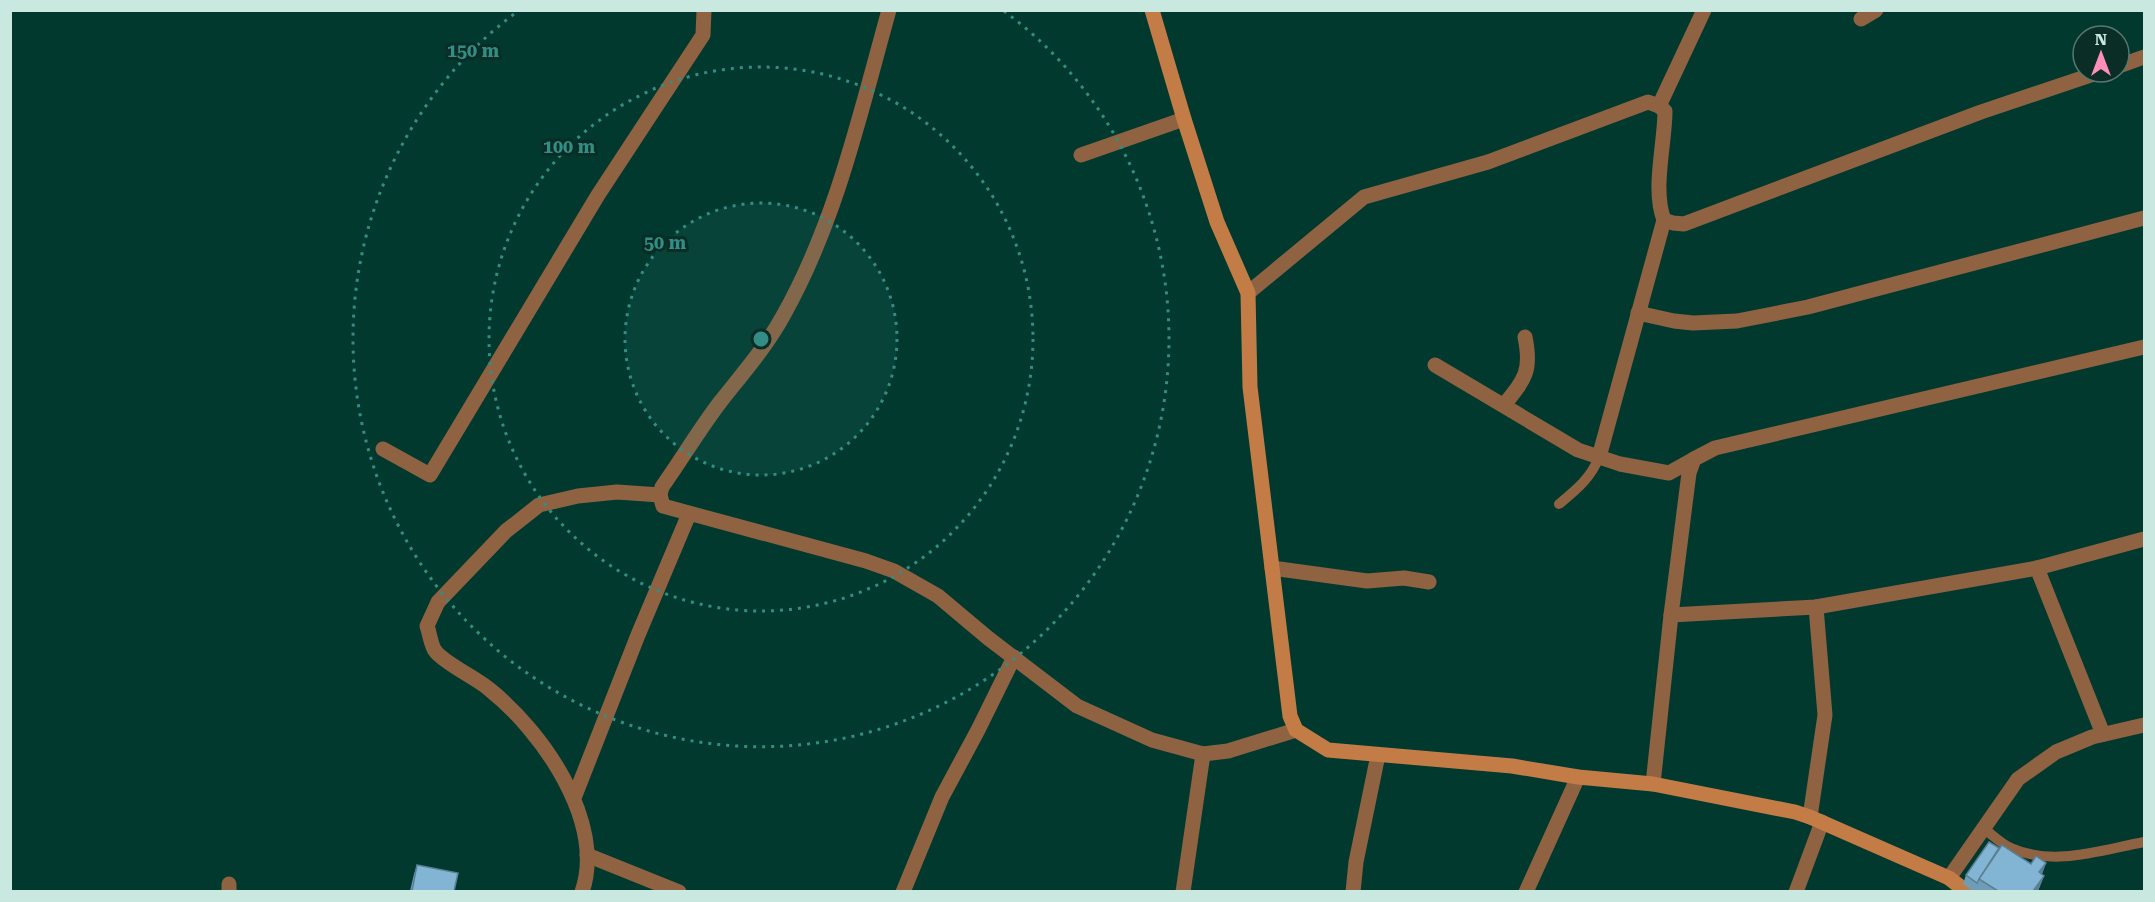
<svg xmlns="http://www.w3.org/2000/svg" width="2155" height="902" font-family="'Roboto Serif',serif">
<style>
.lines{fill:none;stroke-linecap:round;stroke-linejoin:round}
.lane{stroke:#8f6242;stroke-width:10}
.street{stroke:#8f6242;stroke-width:15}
.secondary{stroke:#c47c47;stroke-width:15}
.wall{fill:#709cb6}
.shaded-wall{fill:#5b7f94}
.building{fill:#82b5d4;stroke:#5b7f94;stroke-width:1.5}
.ring{fill:none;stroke:#348d85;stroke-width:3;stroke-dasharray:3 6}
.centre{fill:#348d85;stroke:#0a2d25;stroke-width:3}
.ring-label{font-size:18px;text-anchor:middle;font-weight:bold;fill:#348d85;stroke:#0a2d25;stroke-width:6;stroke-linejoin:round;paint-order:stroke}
</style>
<rect width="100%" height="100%" fill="#02392f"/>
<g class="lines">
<g class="lane">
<path d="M1559,504C1576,490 1591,478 1599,457"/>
<path d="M1984,829C1993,835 2001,844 2011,848C2054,867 2101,850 2144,842"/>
</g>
<g class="street">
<path d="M889,10C860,114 836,222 783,316C766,347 743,373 721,401C700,428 682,459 662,487L660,495L663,506L866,561L894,571L938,596L988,638L1077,706L1152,740L1203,754L1228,751L1296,730"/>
<polyline points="1861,19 1876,10"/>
<polyline points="2119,66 2144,57"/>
<polyline points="1659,106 1704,10"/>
<polyline points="1081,155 1184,119"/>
<path d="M1248,293L1364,197L1488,162L1648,102L1659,106L1665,111C1665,144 1652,189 1664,220L1673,223L1684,224L1981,112L2100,72"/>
<polyline points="1638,313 1674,321 1693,323 1737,321 1808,307 2144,218"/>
<polyline points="1435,365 1578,450 1620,464 1669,473 1694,459"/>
<path d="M1504,405C1525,379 1532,371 1525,337"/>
<polyline points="383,449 430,475 598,195 703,35 704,10"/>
<polyline points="1599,457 1664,220"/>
<polyline points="1272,568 1367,581 1404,578 1429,582"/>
<polyline points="2037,568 2103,734"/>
<polyline points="1671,615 1816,607 2037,568 2144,539"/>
<polyline points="1653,784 1671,615 1689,473 1694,459 1715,448 2144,347"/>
<polyline points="574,798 638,635 689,514"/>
<polyline points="1810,817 1825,715 1816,607"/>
<polyline points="587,855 679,892"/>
<polyline points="1949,878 2018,779 2056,752 2092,737 2144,725"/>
<polyline points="229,892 229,884"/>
<path d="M582,892C606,822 542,731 489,689C476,678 446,664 436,652C431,647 430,634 427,626L438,602L506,531L539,505L578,496L617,492L660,495"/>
<polyline points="903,892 942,797 978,730 1014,657"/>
<polyline points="1183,892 1203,754"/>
<polyline points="1353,892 1356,862 1378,755"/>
<polyline points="1526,892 1578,777"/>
<polyline points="1796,892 1822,822"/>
</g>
<polyline class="secondary" points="1152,10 1184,119 1217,222 1248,293 1250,387 1290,716 1296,730 1328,750 1512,766 1578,777 1653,784 1795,812 1810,817 1949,878 1967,892"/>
</g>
<g class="wall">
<polygon points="1999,848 2031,864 2046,863 2042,874 2044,876 2038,891 1973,891 1963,884 1966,875"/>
<polygon points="417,865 454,891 410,891 414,874"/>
</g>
<g class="shaded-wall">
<polygon points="2046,863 2041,876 2039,872"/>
<polygon points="2044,876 2038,891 2033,891"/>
</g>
<g class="building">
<polygon points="1989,842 1999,848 1979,879 1977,883 1966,875"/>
<polygon points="2002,845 2031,864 2036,856 2046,863 2039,872 2044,876 2033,891 1998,891 1979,879"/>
<polygon points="417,865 458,873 454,891 412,891"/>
</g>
<circle cx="761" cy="339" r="136" fill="#348d85" fill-opacity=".12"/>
<g class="ring">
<circle cx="761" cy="339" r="136"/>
<circle cx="761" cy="339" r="272"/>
<path d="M1004 11A408 408 0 1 1 518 11"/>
</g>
<circle cx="761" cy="339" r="9" class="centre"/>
<g class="ring-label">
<text x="473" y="57">150 m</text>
<text x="569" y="153">100 m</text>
<text x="665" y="249">50 m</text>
</g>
<rect width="2155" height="902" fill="none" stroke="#c9e9e0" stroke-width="24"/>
<g transform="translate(2101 54)"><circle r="28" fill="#0a2d25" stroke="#567870" stroke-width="1.5"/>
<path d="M0-4.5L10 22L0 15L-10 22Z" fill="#ff8eba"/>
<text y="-9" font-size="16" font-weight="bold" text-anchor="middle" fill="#c9e9e0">N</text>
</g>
</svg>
